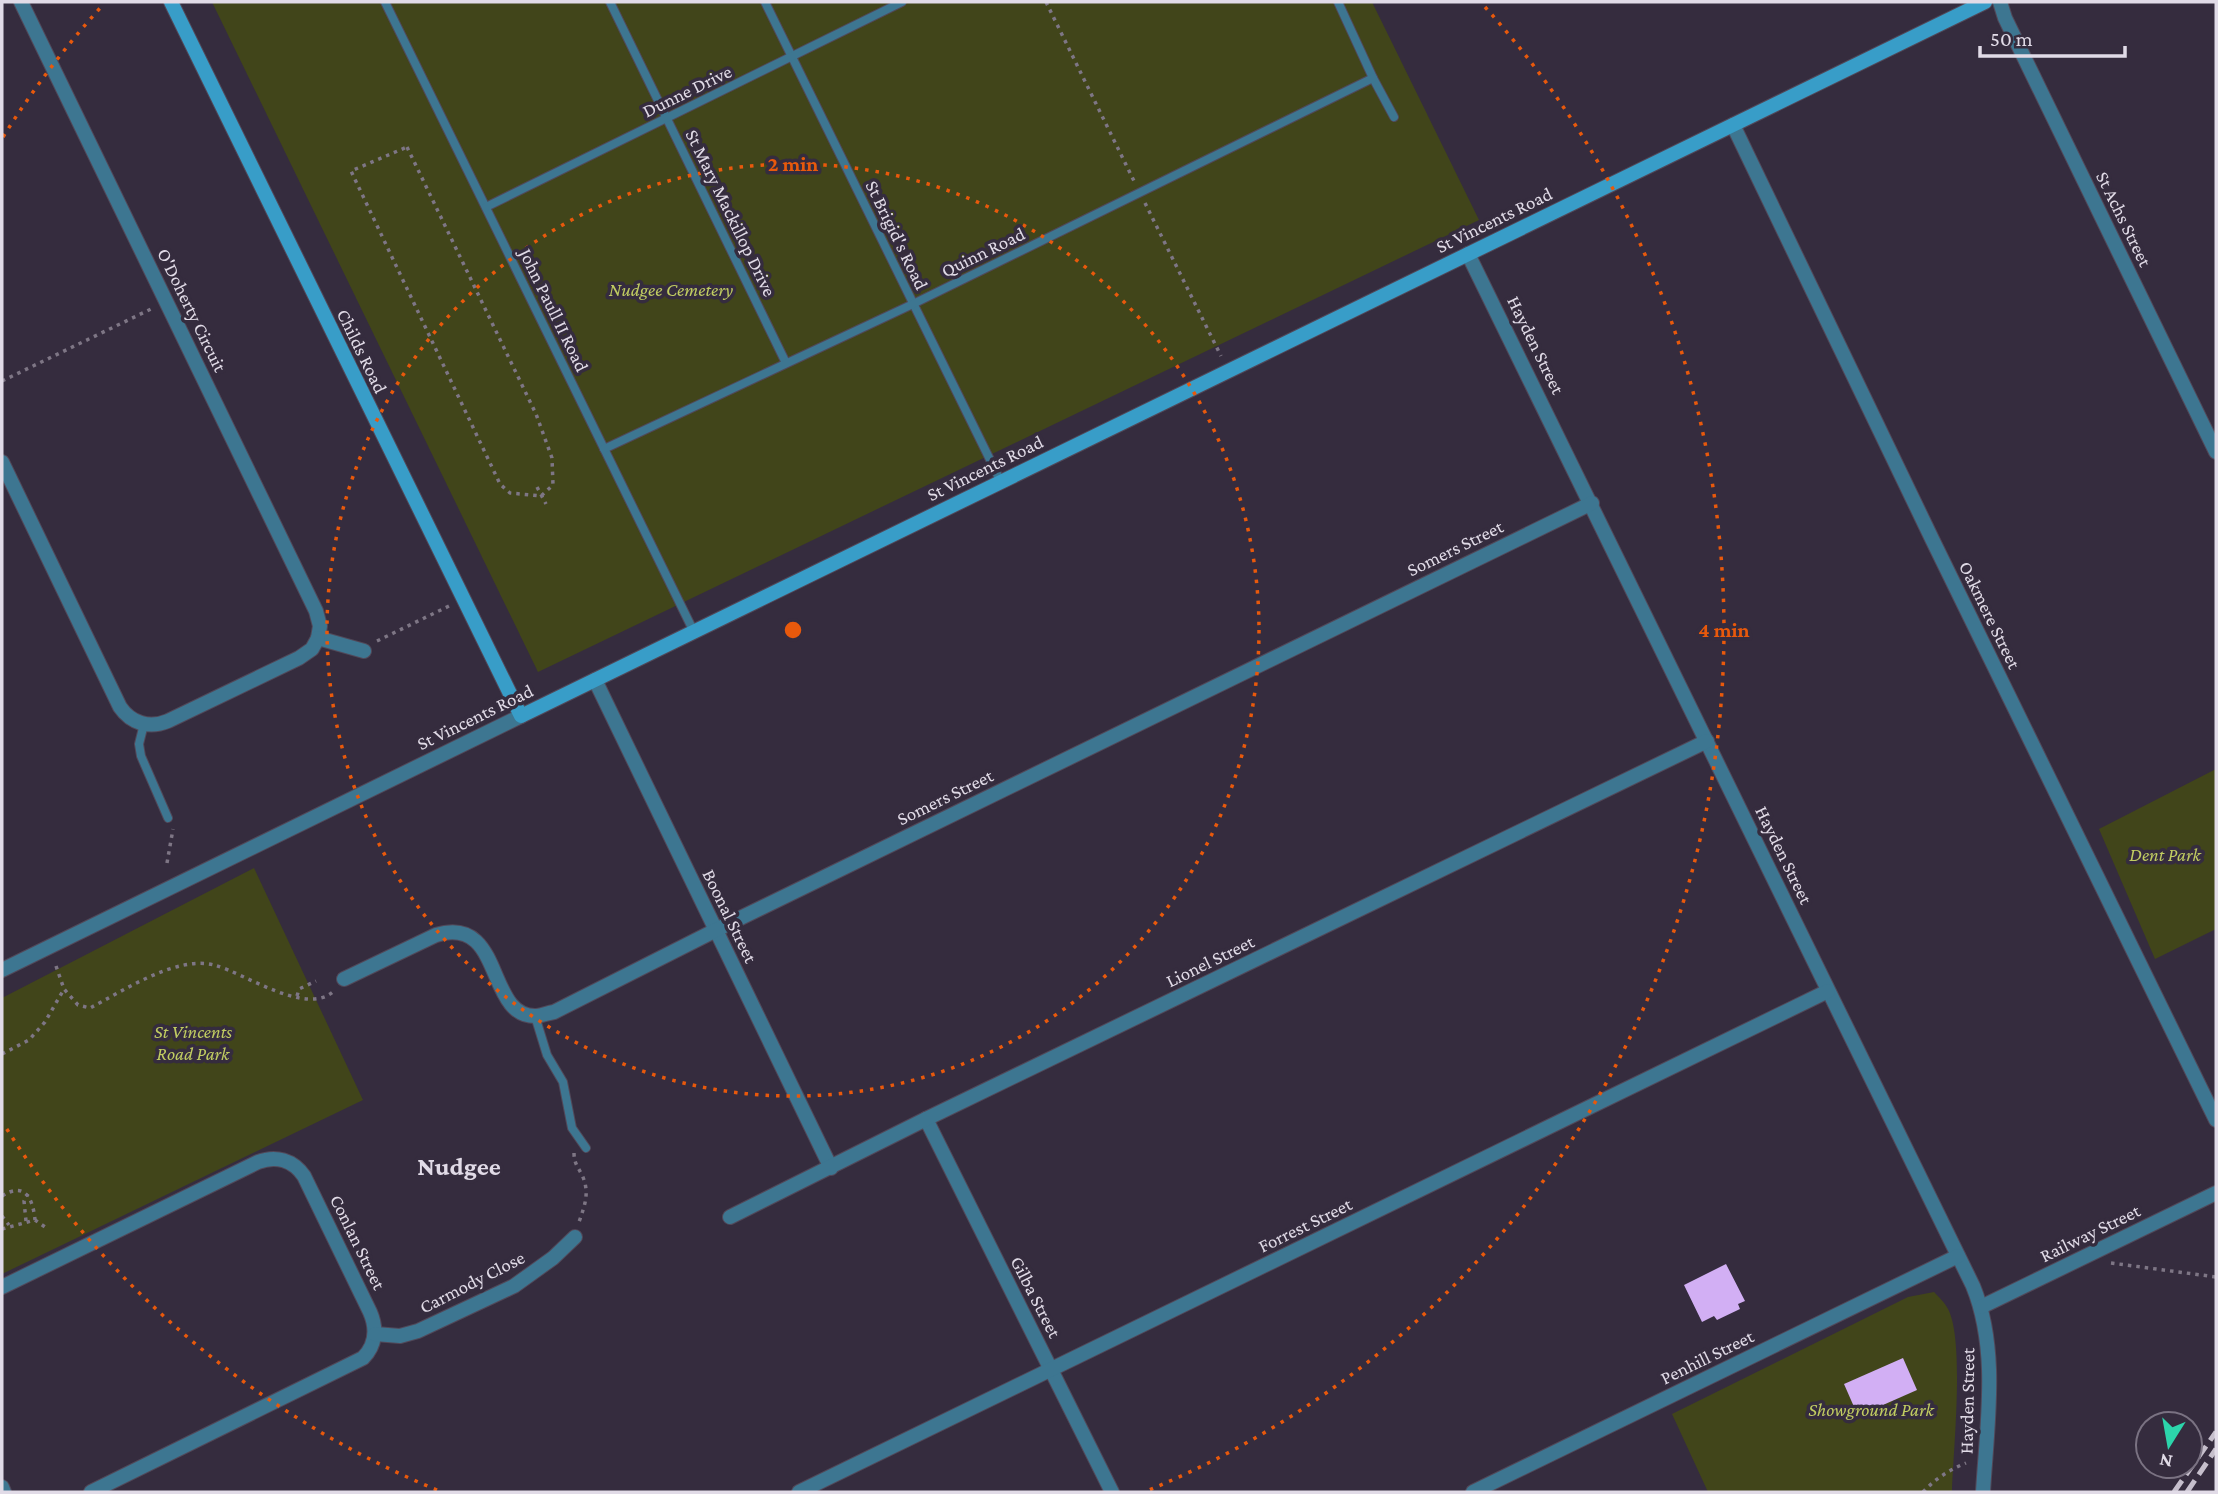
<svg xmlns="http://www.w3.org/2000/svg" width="2218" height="1494" font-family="'Crimson Pro',serif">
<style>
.green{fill:#41451a}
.building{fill:#d2aff4}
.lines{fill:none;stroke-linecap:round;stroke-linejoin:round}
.service-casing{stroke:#514859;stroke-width:10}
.minor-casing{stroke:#514859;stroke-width:16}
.tertiary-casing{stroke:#514859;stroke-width:16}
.secondary-casing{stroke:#514859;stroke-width:16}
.path{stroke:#7e7685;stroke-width:3.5;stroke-dasharray:3.5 5;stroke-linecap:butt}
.service{stroke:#3d7691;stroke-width:8}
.minor{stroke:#3d7691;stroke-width:14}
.tertiary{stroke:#3d7691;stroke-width:14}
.secondary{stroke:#389dc8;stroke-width:14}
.rail{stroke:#c6bfcc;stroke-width:5;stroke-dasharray:14 7;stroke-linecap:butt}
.ring{fill:none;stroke:#e8590c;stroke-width:3.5;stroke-dasharray:3.5 7}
.labels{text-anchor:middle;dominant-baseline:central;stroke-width:7;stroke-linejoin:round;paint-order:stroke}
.street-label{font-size:19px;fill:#e1dbe7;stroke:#352c3e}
.park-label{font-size:19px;font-style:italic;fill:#c1cd61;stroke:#352c3e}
.district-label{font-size:26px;font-weight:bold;fill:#e1dbe7;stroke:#352c3e}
.centre{fill:#e8590c;stroke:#352c3e;stroke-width:3.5}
.ring-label{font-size:21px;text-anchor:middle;font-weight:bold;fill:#e8590c;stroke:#352c3e;stroke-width:7;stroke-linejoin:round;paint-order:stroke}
</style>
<rect width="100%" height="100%" fill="#352c3e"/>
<g class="green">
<polygon points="212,2 1372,2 1479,220 538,672"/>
<polygon points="2216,769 2216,929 2155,959 2099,829"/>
<polygon points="254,868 363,1100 2,1274 2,998"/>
<path d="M1934,1292C1939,1297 1945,1303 1948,1309C1965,1341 1953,1452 1952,1492H1708L1672,1414L1908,1297Z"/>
</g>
<g class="building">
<polygon points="1726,1264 1745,1301 1738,1304 1740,1309 1717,1320 1714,1316 1702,1322 1684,1285"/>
<polygon points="1903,1358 1917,1390 1858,1416 1844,1384"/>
</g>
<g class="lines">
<g class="service-casing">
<g id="service">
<polyline points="385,2 694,632"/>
<polyline points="610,2 786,363"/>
<polyline points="765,2 1001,482"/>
<polyline points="1338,2 1373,78 1394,117"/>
<polyline points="486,207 902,2"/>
<polyline points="604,449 913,304 1373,78"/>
<polyline points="144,724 139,744 141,756 168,818"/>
<polyline points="535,1016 547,1055 563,1082 572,1128 586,1148"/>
</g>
</g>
<g class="minor-casing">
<g id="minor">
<polyline points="21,2 316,611 320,626 318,638 364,651"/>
<polyline points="2000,2 2005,18 2216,452"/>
<polyline points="1733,125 1932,539 2216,1120"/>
<path d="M1468,254L1973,1286C1999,1350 1987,1424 1983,1492"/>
<path d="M2,462L120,707C131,723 149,729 168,721L299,658L312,649L318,638"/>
<polyline points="595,680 831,1168"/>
<path d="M344,979L436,935C505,914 485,1019 537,1016C543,1015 548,1013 554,1012L724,926L1592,503"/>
<polyline points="926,1119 1112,1492"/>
<polyline points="730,1217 926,1119 1707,741"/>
<path d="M2,1287L258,1162C276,1155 293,1160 304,1176L370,1312C377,1328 376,1345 363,1358L91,1492"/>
<polyline points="1981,1307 2216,1193"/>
<polyline points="375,1334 400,1336 418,1331 514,1286 553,1258 575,1237"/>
<polyline points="2,1487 4,1492"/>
<polyline points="799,1492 1828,991"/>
<polyline points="1473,1492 1958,1256"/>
</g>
</g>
<g class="tertiary-casing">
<polyline id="tertiary" points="2,970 521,716"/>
</g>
<g class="secondary-casing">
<polyline id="secondary" points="171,2 521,716 1985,2"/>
</g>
<g class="path">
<polyline points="1046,2 1134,181"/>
<polygon points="407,147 536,414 552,458 553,485 541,496 510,493 500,484 351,171"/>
<polyline points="1145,203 1221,356"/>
<polyline points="2,381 151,309"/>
<polyline points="537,487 546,504"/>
<polyline points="377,641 449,606"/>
<polyline points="167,863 173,829"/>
<polyline points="56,966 64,989"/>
<polyline points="297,996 299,989 316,981"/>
<path d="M2,1054L29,1040L45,1022L64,989L78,1005L90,1008C123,991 177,955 214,965C245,973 306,1017 334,991"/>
<path d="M574,1153C574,1163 578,1167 582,1175C590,1192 585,1205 579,1222"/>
<path d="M2,1196C25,1181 33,1199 35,1220"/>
<polyline points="2,1216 9,1225"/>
<polyline points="26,1221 24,1201 28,1194"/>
<polyline points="2,1229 35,1220 48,1229"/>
<polyline points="2111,1263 2216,1277"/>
<path d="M1923,1492C1935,1479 1949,1470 1966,1463"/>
</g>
<use href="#service" class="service"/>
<use href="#minor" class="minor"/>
<use href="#tertiary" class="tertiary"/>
<use href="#secondary" class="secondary"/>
<g class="rail">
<polyline points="2174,1492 2216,1432"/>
<polyline points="2187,1492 2216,1449"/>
</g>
</g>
<g class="ring">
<circle cx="793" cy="630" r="466"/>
<path d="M437 1490A931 931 0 0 1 3 1123M3 137A931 931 0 0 1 101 7M1485 7A931 931 0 0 1 1149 1490"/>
</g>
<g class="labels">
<g class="street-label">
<text transform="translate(687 91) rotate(-26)">Dunne Drive</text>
<text transform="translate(731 213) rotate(64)">St Mary Mackillop Drive</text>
<text transform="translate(2124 219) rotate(64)">St Achs Street</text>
<text transform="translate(1494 220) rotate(-26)">St Vincents Road</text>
<text transform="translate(897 235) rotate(64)">St Brigid's Road</text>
<text transform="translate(983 252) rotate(-26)">Quinn Road</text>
<text transform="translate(192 310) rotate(64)">O'Doherty Circuit</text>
<text transform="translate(554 310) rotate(64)">John Paull II Road</text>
<text transform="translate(1536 345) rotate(64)">Hayden Street</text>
<text transform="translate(362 351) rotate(64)">Childs Road</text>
<text transform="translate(985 468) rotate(-26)">St Vincents Road</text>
<text transform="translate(1455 548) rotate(-26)">Somers Street</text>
<text transform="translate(1990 615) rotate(64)">Oakmere Street</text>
<text transform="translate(475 717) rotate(-26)">St Vincents Road</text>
<text transform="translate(945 797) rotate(-26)">Somers Street</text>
<text transform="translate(1784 855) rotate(64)">Hayden Street</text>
<text transform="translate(730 916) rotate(64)">Boonal Street</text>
<text transform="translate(1210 961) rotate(-26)">Lionel Street</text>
<text transform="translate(1305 1225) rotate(-26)">Forrest Street</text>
<text transform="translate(2090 1233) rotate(-26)">Railway Street</text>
<text transform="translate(358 1242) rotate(64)">Conlan Street</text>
<text transform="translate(472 1282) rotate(-27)">Carmody Close</text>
<text transform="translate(1036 1297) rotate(63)">Gilba Street</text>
<text transform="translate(1707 1357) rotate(-26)">Penhill Street</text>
<text transform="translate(1967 1401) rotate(-89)">Hayden Street</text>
</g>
<g class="park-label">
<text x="671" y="289">Nudgee Cemetery</text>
<text x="2165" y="854">Dent Park</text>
<text x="193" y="1031">St Vincents<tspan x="193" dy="22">Road Park</tspan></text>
<text x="1871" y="1409">Showground Park</text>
</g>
<g class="district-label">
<text x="459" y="1166">Nudgee</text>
</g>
</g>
<circle cx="793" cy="630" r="10" class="centre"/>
<g class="ring-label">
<text x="793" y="171">2 min</text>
<text x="1724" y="637">4 min</text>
</g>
<rect width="2218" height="1494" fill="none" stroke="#e1dbe7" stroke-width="7"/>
<g transform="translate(2169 1445) rotate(191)"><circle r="33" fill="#352c3e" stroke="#7a7282" stroke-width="2"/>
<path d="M0-5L12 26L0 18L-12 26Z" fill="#2cd5ab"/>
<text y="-10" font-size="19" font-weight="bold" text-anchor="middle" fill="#e1dbe7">N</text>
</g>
<path d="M1980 46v10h145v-10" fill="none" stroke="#e1dbe7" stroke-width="3.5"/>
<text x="1990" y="46" font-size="21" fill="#e1dbe7" stroke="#352c3e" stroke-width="5" paint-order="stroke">50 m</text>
</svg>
